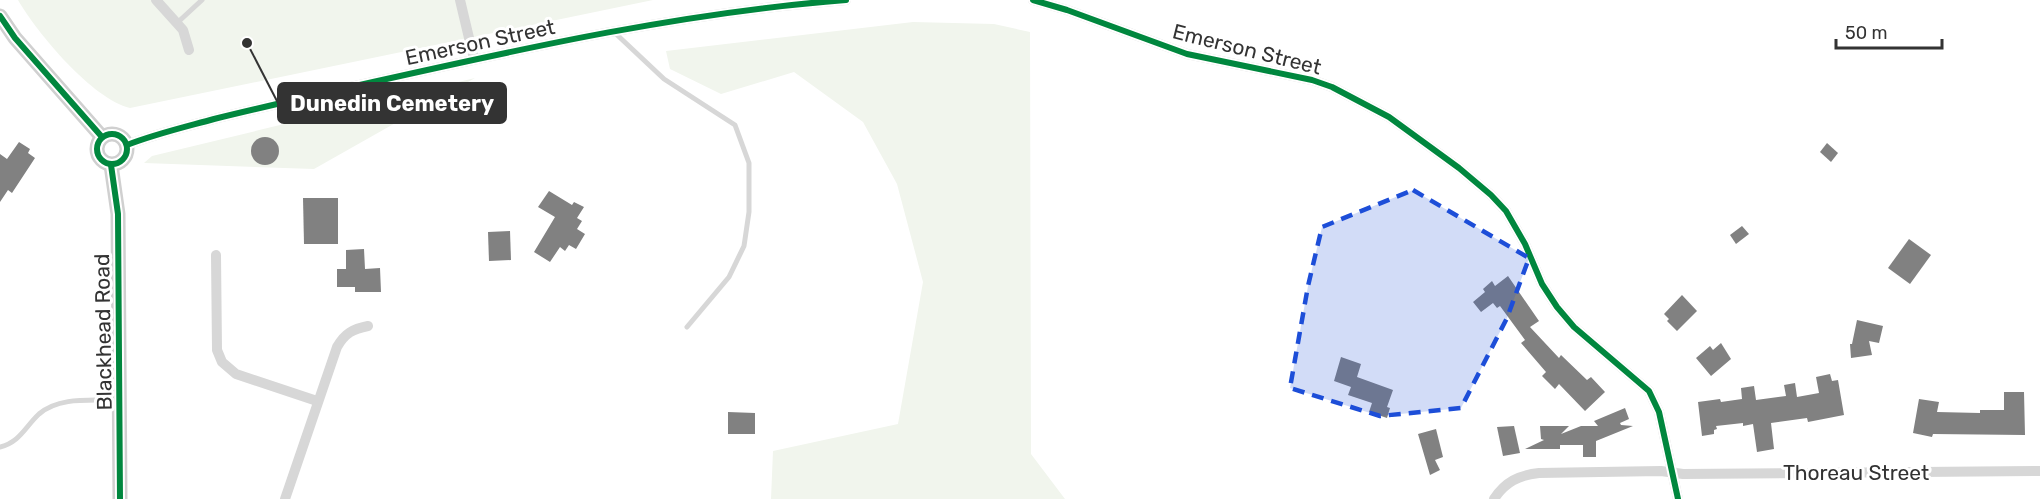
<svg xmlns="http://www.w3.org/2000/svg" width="2040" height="499" font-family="Rubik,sans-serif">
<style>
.green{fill:#f1f5ed}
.building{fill:#818181}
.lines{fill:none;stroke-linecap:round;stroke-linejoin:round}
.lane{stroke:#d7d7d7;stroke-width:5}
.street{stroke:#d7d7d7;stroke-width:10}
.secondary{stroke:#d0d0d0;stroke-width:15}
.cycleway-casing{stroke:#fff;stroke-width:10}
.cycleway{stroke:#00873e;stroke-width:6}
.marked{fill:#1d4ed8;fill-opacity:0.2;stroke:#1d4ed8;stroke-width:4.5;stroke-dasharray:12 8;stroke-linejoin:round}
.labels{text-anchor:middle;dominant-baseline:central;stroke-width:6;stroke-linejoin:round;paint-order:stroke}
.street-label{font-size:21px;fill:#333;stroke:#fff}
.leader{fill:none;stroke:#333;stroke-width:2}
.callout-dot{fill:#333;stroke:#fff;stroke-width:2}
.callout{fill:#333;stroke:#333;stroke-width:2}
.callout-label{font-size:22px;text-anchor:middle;font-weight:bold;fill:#fff}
</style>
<rect width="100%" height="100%" fill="#fff"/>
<g class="green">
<path d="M18,0H653L130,108C92,99 37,33 18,0Z"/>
<polygon points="913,22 994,24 1030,32 1031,454 1065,499 771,499 773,451 898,424 923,282 897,184 863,122 794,72 721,94 670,69 666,51"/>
<polygon points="475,78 314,169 144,163 152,156"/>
</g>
<g class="building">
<circle cx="265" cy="151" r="14"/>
<polygon points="19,142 30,149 28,153 35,158 12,193 8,190 0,202 0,154 7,159"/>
<polygon points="1827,143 1838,153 1831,162 1820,152"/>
<polygon points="549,191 572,205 574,202 584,207 577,218 582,221 577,229 585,234 576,249 569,245 565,251 560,247 550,262 534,252 555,217 538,207"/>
<polygon points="303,198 338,198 338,244 304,244"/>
<polygon points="1742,226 1749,234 1736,244 1730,235"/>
<polygon points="510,231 511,260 489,261 488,232"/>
<polygon points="1909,239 1931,255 1910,284 1888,268"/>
<polygon points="364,249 365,269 380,268 381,292 355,292 355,287 337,287 337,269 346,269 346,250"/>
<polygon points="1508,276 1539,321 1530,327 1559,358 1561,355 1587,380 1591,377 1605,392 1585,411 1559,384 1555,389 1542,376 1546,372 1521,343 1525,340 1500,306 1497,308 1493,303 1481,312 1473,302 1485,292 1483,289 1492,281 1495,286"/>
<polygon points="1682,295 1697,311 1677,331 1667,321 1669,319 1664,314"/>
<polygon points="1857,320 1883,326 1879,343 1869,341 1872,355 1851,358 1850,344 1852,344"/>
<polygon points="1721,343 1731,359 1711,376 1696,358 1710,346 1713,350"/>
<polygon points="1341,357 1361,364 1357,377 1393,390 1387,407 1390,408 1387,418 1369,412 1372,403 1348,395 1351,387 1334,381"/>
<polygon points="1830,374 1832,381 1838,380 1844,415 1808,422 1807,418 1771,423 1774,449 1757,452 1753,424 1743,426 1743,423 1716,426 1717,429 1714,430 1714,434 1702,436 1698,402 1720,399 1721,402 1742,399 1741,388 1754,386 1756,400 1786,396 1784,385 1795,383 1797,397 1819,393 1816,377"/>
<polygon points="2004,392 2024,392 2025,435 1933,434 1932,437 1913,433 1919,399 1939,402 1937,412 1980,413 1980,410 2004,410"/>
<polygon points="1625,408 1629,419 1620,423 1621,425 1633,426 1596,441 1596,457 1583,457 1583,445 1560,445 1560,449 1525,449 1544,440 1541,439 1540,426 1569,426 1561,434 1581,426 1598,426 1594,421"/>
<polygon points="728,412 755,413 755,434 728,434"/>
<polygon points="1514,426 1520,453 1503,456 1497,427"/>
<polygon points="1436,429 1443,457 1435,460 1440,470 1430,475 1418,434"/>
</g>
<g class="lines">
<g class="lane">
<polyline points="177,23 202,0"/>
<polyline points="614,32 664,79 735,125 749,163 749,212 744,246 729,277 687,327"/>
<path d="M0,447C20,442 25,427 39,414C60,396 92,401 117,400"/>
</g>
<g class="street">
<polyline points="156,0 183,30 189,50"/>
<polyline points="460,0 474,59"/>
<polyline points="1033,0 1067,10 1187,54 1312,80 1332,87 1389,117 1459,168 1491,195 1506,211 1525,244 1542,284 1557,307 1574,327 1649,391 1659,412 1678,499"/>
<path d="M127,145C155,134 185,127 214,119C267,106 320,94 373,82C529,47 687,12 846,0"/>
<polyline points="216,255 217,350 222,362 236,374 317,401"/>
<path d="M285,499L337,347C345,333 353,329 368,326"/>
<path d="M1494,499C1505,482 1519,475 1539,473L1661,471L1683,474L2040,471"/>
</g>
<g class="secondary">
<polyline points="0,16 15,38 102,137"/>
<circle cx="112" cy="149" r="15"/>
<polyline points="111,165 118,214 120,499"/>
</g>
<g class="cycleway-casing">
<g id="cycleway">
<polyline points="1033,0 1067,10 1187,54 1312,80 1332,87 1389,117 1459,168 1491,195 1506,211 1525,244 1542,284 1557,307 1574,327 1649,391 1659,412 1678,499"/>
<polyline points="0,16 15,38 102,137"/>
<circle cx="112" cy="149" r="15"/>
<path d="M127,145C155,134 185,127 214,119C267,106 320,94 373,82C529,47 687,12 846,0"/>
<polyline points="111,165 118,214 120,499"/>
</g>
</g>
<use href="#cycleway" class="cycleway"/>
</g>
<path class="marked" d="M1413,190L1529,258L1507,318L1461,408L1380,416L1290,388L1308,286L1322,227Z"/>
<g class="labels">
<g class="street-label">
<text transform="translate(480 42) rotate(-12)">Emerson Street</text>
<text transform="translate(1247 49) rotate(14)">Emerson Street</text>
<text transform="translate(103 332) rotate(-91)">Blackhead Road</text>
<text x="1856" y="472">Thoreau Street</text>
</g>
</g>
<path class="leader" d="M247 43L278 103"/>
<circle class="callout-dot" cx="247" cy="43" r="6"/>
<rect class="callout" x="278" y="83" width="228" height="40" rx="6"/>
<g class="callout-label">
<text x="392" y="111">Dunedin Cemetery</text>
</g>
<path d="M1836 39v9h106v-9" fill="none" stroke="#333333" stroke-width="3"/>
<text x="1845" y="39" font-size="18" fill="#333333" stroke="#ffffff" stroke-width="4.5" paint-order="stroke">50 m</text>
</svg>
